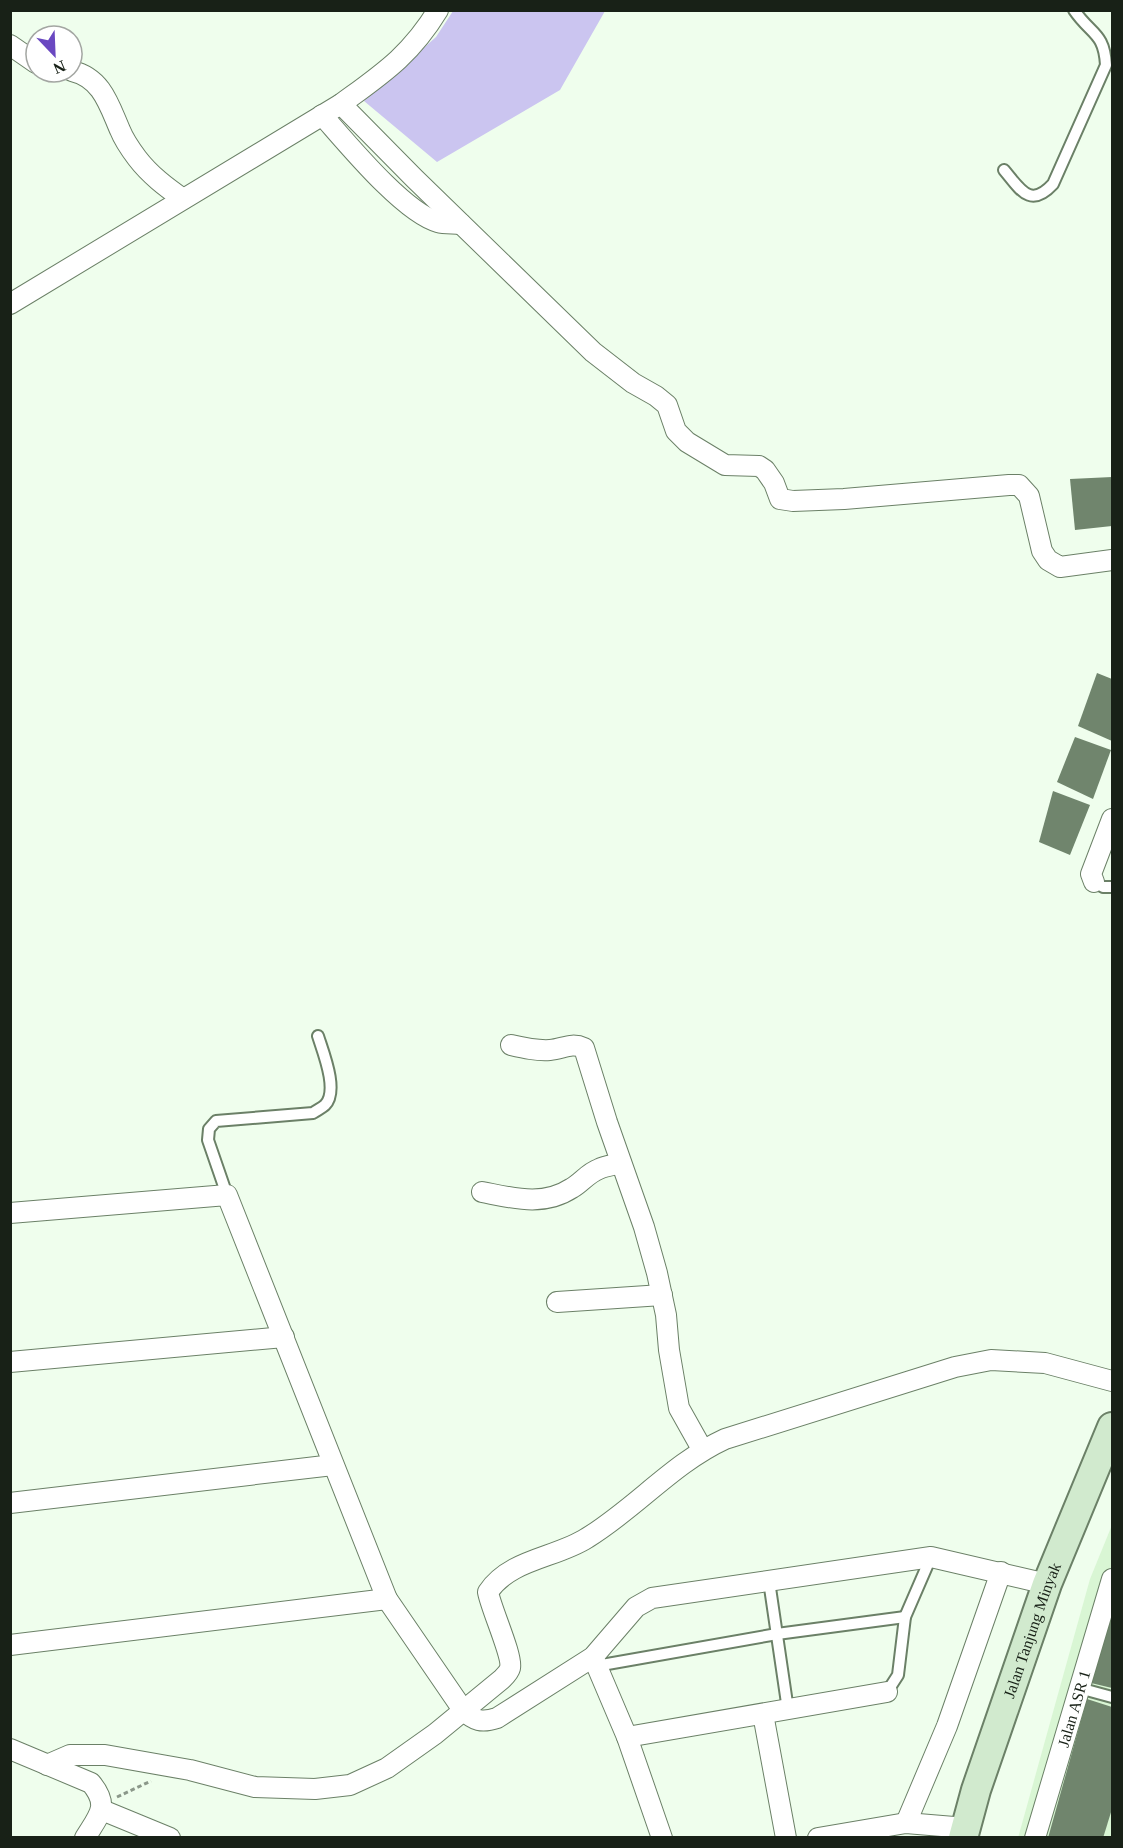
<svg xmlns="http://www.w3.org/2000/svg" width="1123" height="1848" font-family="Georgia,serif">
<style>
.built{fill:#d9f6d4}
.green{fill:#cbc5f0}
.building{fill:#70856d}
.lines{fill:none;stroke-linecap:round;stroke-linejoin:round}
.lane-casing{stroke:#6b8067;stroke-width:14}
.street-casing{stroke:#6b8067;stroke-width:22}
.secondary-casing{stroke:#6b8067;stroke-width:32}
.path{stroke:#8b988a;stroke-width:3;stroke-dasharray:4.5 3;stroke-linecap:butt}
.lane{stroke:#fff;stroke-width:10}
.street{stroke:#fff;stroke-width:20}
.secondary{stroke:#d1eace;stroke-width:28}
.labels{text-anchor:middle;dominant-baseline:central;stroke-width:4.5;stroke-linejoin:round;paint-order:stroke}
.street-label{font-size:16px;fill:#182117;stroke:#fff}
</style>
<rect width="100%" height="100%" fill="#effeed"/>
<polygon class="built" points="1112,1525 1112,1837 1018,1838 1090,1579"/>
<polygon class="green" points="453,11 605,11 560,90 437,162 364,101 436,37"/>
<g class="building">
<polygon points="1112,477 1112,526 1075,530 1070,479"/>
<polygon points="1097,673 1112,679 1112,741 1078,726"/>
<polygon points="1075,737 1111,750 1093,799 1057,782"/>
<polygon points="1053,791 1090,805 1070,855 1039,842"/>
<polygon points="1112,1612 1112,1688 1091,1683"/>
<polygon points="1087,1699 1112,1707 1112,1809 1103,1838 1048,1838"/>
</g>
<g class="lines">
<g class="lane-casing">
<g id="lane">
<path d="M1004,170C1020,189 1030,209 1053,184L1106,65C1104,32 1091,35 1074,10"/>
<polyline points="1094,882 1103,887 1112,887"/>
<path d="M227,1195L208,1140L209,1129L216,1121L313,1113C317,1110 322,1108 325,1105C339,1091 323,1052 318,1036"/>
<polyline points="769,1581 788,1710"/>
<polyline points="596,1666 777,1634 905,1617"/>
<polyline points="1079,1688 1112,1697"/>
<polyline points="887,1692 898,1675 905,1617 931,1557"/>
</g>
</g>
<g class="street-casing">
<g id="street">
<polyline points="10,45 36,63"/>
<path d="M72,71C102,78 109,105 120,130C124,140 131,150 137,158C150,175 166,187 183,199"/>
<polyline points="341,104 414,178 593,352 633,383 656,396 667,405 676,431 687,442 725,465 759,466 765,470 774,483 780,499 793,501 844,499 1009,485 1019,485 1029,496 1042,551 1048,560 1060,567 1112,560"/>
<path d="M322,115C346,142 404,213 438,222C445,224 454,223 461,224"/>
<path d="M10,304L341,104C382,74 410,56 438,10"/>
<polyline points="1094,882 1091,874 1112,819"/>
<path d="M511,1045C524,1048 537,1051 550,1050C563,1049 571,1042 584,1048L607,1122L644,1227L657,1273L666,1315L669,1350L679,1408L702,1449"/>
<path d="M482,1192C513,1198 543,1207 572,1188C581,1183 588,1173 599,1169C605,1166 614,1165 621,1163"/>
<path d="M10,1213L227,1195L387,1599L463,1710C474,1721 482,1723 497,1718L593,1657L636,1607L652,1598L931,1557L1047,1584"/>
<polyline points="557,1302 662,1295"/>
<polyline points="10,1362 284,1337"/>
<polyline points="10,1503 333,1465"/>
<polyline points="10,1645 387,1599"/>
<polyline points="593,1657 627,1737 662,1838"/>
<polyline points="763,1714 786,1838"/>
<polyline points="627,1737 887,1692"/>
<path d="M10,1749L91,1783C110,1806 99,1815 85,1838"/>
<path d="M47,1765L70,1755H105L190,1770L255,1787L315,1789L350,1785L387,1768L435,1734L502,1679C505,1676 509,1672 510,1668C513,1656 491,1609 488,1592C510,1559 556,1558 587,1538C636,1508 673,1463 725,1439L955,1367L991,1360L1045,1363L1112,1381"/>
<polyline points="102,1810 170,1838"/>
<polyline points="906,1823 947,1726 1001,1572"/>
<polyline points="818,1838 906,1823 966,1828"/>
<path id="s1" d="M1035,1838L1112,1579"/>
</g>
</g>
<g class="secondary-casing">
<g id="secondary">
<path id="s2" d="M963,1838L976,1790L1047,1584L1112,1427"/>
</g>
</g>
<polyline class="path" points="117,1797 151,1781"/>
<use href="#lane" class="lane"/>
<use href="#street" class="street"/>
<use href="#secondary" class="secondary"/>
</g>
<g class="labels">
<g class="street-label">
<text stroke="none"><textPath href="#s2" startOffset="219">Jalan Tanjung Minyak</textPath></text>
<text stroke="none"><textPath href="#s1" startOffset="135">Jalan ASR 1</textPath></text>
</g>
</g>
<rect width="1123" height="1848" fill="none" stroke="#182117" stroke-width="24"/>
<g transform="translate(54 54) rotate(157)"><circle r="28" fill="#ffffff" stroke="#a3a6a2" stroke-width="1.5"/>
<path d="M0-4.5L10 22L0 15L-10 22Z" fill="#6a48c1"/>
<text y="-9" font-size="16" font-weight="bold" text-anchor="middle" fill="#182117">N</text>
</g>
</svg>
